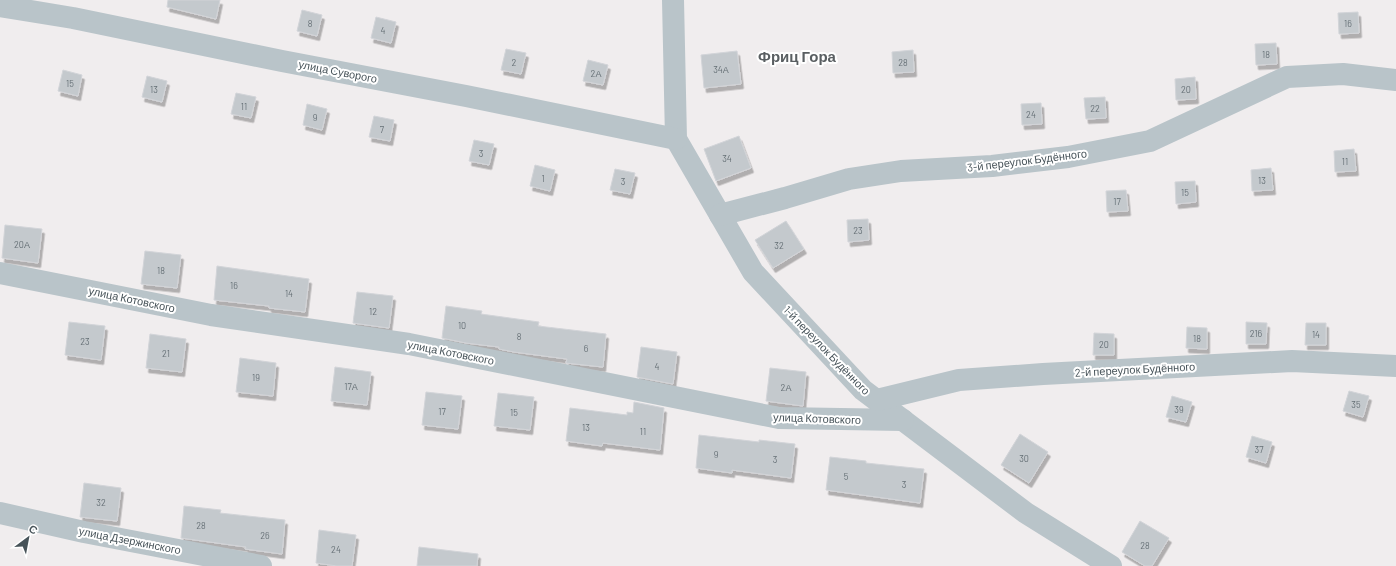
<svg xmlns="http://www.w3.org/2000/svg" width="1396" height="566" font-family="Barlow,sans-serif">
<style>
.building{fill:#c4c9cd;stroke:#d2d4d8;filter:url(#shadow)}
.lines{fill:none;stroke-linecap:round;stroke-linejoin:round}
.street{stroke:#b9c4c9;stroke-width:22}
.labels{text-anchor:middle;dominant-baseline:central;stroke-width:4;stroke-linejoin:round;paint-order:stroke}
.number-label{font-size:9px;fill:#667076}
.street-label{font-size:11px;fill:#475359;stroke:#fff}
.district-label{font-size:15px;font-weight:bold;fill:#5a5f62;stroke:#fff}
</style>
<defs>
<filter id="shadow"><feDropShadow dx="2.5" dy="4.5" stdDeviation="0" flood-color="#0004"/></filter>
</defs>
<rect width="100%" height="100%" fill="#f0edee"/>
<g class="building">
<polygon points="168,0 220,0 216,19 167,7"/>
<polygon points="302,10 322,15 317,36 297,31"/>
<polygon points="1358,12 1359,33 1339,34 1338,13"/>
<polygon points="376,17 396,22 391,43 371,38"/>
<polygon points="1276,43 1277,64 1256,65 1255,44"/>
<polygon points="506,49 526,53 521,74 501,70"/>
<polygon points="913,50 914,72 893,73 892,52"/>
<polygon points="737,51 741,84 704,88 701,55"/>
<polygon points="588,60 608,65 603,85 583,81"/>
<polygon points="63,70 82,75 78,96 58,91"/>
<polygon points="147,76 167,81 162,102 142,97"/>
<polygon points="1195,77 1196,99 1176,100 1175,79"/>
<polygon points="236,93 256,97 251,118 231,114"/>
<polygon points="1105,97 1106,118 1086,119 1084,98"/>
<polygon points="1041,103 1042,124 1022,125 1021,104"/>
<polygon points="307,104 327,109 322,130 303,125"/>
<polygon points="374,116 394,120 390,141 369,137"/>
<polygon points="739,136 751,168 716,181 704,149"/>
<polygon points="474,140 494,144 489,165 469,161"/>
<polygon points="1354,149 1356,171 1335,172 1334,151"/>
<polygon points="535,165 555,170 550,191 530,186"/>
<polygon points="1271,168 1273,190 1252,191 1251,170"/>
<polygon points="615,169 635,173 630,194 610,190"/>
<polygon points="1195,181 1196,202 1176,204 1175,182"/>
<polygon points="1126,190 1128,211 1107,212 1106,191"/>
<polygon points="868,219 869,240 848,242 847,220"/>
<polygon points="786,221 804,249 773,268 755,240"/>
<polygon points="5,225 42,229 38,263 2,258"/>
<polygon points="145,251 181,255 177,288 141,284"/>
<polygon points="217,266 309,279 305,312 269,308 269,306 214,300"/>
<polygon points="357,292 393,296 389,328 353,323"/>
<polygon points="446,306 482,311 481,314 539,322 538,326 606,334 603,367 566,363 567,359 514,352 499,349 499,347 466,343 442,338"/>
<polygon points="69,322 105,326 101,360 65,355"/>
<polygon points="1246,322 1267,323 1266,344 1246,344"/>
<polygon points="1306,323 1326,323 1326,345 1305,345"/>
<polygon points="1187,327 1207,328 1207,349 1186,348"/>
<polygon points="1094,333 1114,334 1114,355 1093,355"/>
<polygon points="150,334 186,339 182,372 146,368"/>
<polygon points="641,347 677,352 673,384 637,377"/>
<polygon points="240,358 276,363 273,396 236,392"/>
<polygon points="335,367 371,372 367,405 331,401"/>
<polygon points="770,368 806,372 803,406 766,401"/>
<polygon points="1349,391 1369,396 1363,417 1343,411"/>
<polygon points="426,392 462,396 458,429 422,425"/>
<polygon points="498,393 534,397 530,430 494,426"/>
<polygon points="1172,396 1192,402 1186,422 1166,417"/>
<polygon points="634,402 664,408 660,450 603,443 602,446 566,441 570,408 627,415 627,412 633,413"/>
<polygon points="1020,434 1048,452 1029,483 1001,465"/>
<polygon points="699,435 759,442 759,440 795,444 791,478 732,470 732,473 696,468"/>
<polygon points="1252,436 1272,442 1266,463 1246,457"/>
<polygon points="830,457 866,461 866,463 924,469 920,503 826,490"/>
<polygon points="84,483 121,488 117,521 80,517"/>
<polygon points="184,506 221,510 220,513 285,520 282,554 245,549 246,547 181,538"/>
<polygon points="1140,521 1169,538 1152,566 1145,566 1122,552"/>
<polygon points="319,530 356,535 352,566 337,566 316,563"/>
<polygon points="419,547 478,554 477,566 417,566"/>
</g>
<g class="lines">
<g class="street">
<polyline points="673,0 676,139 753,272 863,390 1026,513 1111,566"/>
<polyline points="0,6 73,18 282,61 466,96 676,139"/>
<polyline points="720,215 785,198 849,179 901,171 992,166 1068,157 1150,141 1287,77 1343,74 1396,80"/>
<polyline points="0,273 211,315 409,344 779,418 903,420"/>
<polyline points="877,400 959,380 1043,374 1292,361 1396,366"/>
<polyline points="0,513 84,532 261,566"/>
</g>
</g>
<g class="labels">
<g class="number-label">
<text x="310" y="23">8</text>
<text x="1348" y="23">16</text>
<text x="383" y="30">4</text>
<text x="1266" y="54">18</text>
<text x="514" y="62">2</text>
<text x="903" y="62">28</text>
<text x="721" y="69">34А</text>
<text x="596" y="73">2А</text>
<text x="70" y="83">15</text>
<text x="154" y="89">13</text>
<text x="1186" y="89">20</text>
<text x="244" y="106">11</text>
<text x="1095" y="108">22</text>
<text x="1031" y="114">24</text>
<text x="315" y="117">9</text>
<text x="382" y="129">7</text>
<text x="481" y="153">3</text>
<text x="727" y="158">34</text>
<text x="1345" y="161">11</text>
<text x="543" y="178">1</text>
<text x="1262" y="180">13</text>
<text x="623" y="181">3</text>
<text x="1185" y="192">15</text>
<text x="1117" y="201">17</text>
<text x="858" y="230">23</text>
<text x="22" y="244">20А</text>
<text x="779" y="245">32</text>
<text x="161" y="270">18</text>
<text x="234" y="285">16</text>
<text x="289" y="293">14</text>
<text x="373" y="311">12</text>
<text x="462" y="325">10</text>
<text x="1256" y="333">216</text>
<text x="1316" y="334">14</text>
<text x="519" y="336">8</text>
<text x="1197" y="338">18</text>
<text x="85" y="341">23</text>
<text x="1104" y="344">20</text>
<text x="586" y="348">6</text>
<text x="166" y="353">21</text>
<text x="657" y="366">4</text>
<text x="256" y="377">19</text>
<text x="351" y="386">17А</text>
<text x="786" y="387">2А</text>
<text x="1356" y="404">35</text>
<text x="1179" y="409">39</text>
<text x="442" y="411">17</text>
<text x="514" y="412">15</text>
<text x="586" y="427">13</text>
<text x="643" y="431">11</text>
<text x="1259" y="449">37</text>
<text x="716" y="454">9</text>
<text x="1024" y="458">30</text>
<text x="775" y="459">3</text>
<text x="846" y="476">5</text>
<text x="904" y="484">3</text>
<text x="101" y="502">32</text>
<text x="201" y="525">28</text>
<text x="265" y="535">26</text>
<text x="1145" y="545">28</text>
<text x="336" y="549">24</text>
</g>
<g class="street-label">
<text transform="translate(338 71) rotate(11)">улица Суворого</text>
<text transform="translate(1027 160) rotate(-7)">3-й переулок Будённого</text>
<text transform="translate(132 299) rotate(12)">улица Котовского</text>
<text transform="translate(827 350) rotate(46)">1-й переулок Будённого</text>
<text transform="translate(451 352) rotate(11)">улица Котовского</text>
<text transform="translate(1135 369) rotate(-3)">2-й переулок Будённого</text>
<text transform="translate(817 418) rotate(2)">улица Котовского</text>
<text transform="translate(130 540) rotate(11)">улица Дзержинского</text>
</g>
<g class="district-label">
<text x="797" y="56">Фриц Гора</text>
</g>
</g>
<g transform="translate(28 538) rotate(32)" stroke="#ffffff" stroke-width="3" paint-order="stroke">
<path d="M0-3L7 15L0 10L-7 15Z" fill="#475359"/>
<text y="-6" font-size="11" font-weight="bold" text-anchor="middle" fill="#475359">С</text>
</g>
</svg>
